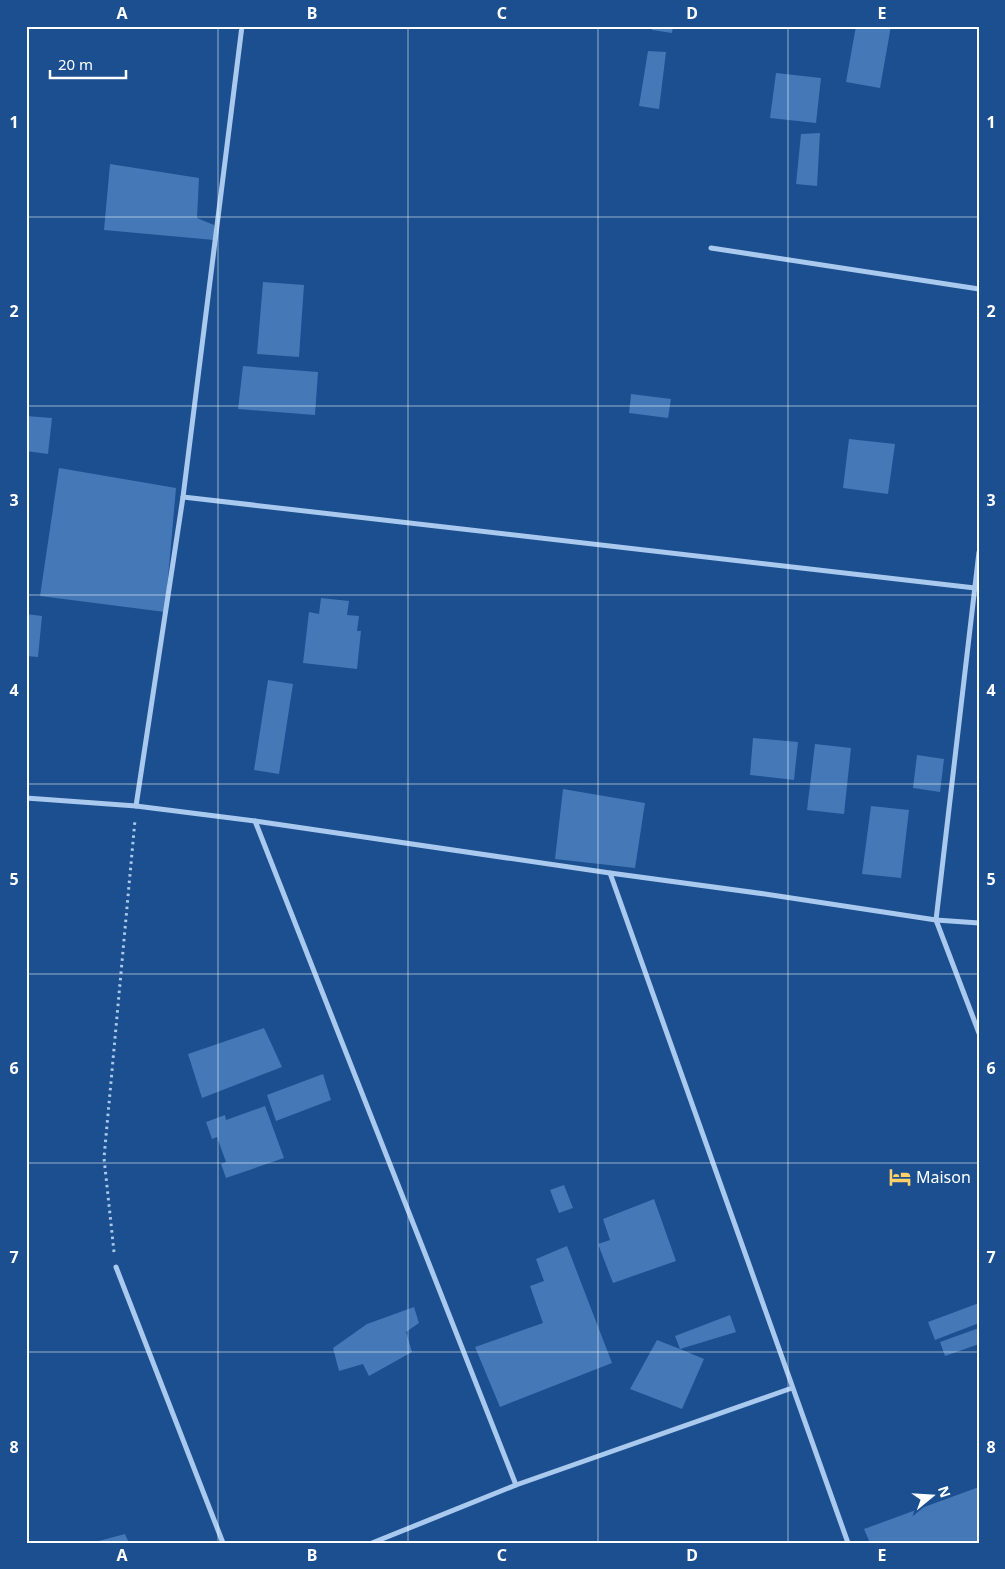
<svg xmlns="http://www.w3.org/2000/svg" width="1005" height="1569" font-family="'Noto Sans',sans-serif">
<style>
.building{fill:#4478b7}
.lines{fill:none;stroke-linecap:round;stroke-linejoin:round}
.path{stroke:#a9c9ee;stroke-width:3;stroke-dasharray:2.5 4;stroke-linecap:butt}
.street{stroke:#a9c9ee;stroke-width:5}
.grid{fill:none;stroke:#fff;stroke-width:1;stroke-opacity:0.55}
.labels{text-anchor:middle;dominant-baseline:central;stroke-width:4.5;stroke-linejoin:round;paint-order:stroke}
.poi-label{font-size:16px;fill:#fff;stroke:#1b4f8f;text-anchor:start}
.neatline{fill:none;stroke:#fff;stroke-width:2}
.grid-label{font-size:16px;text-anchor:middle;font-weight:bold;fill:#fff}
</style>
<rect width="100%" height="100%" fill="#1b4f8f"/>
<g class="building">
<polygon points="652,26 673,26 672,33 652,30"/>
<polygon points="856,26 891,26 880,88 846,82"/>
<polygon points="648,51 666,52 659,109 639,106"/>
<polygon points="776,73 821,78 816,123 770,118"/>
<polygon points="820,133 817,186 796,184 801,134"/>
<polygon points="110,164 199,178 197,218 214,225 214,240 104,230"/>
<polygon points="263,282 304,285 299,357 257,354"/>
<polygon points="243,366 318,372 315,415 238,409"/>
<polygon points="631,394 671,399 668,418 629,413"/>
<polygon points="26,416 52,418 48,454 26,451"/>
<polygon points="849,439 895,444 888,494 843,488"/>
<polygon points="59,468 176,488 165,612 40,596"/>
<polygon points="321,598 349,601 347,615 359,616 357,631 361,631 357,669 303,663 309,612 319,614"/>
<polygon points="26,614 42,616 38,657 26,656"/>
<polygon points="268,680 293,684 279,774 254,770"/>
<polygon points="753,738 798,742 794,780 750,775"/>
<polygon points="815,744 851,748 844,814 807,810"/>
<polygon points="917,755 944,759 940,792 913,788"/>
<polygon points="563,789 645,803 635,868 555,859"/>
<polygon points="871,806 909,810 901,878 862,874"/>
<polygon points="264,1028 282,1067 202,1098 188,1054"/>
<polygon points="323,1074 331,1100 276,1121 267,1095"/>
<polygon points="265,1106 284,1158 226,1178 221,1164 226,1162 217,1137 212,1139 206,1122 225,1115 226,1120"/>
<polygon points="564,1185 573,1208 559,1213 550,1190"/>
<polygon points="654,1199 676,1261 613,1283 598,1244 610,1240 603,1219"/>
<polygon points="567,1246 612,1363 500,1407 475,1347 543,1323 530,1286 544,1281 536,1259"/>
<polygon points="979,1303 979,1323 935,1340 928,1322"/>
<polygon points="414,1307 419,1323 406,1332 412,1352 369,1376 363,1364 339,1371 333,1348 367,1324"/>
<polygon points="730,1315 736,1332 680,1349 704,1359 682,1409 630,1389 657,1340 680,1349 675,1336"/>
<polygon points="979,1328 979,1344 945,1356 940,1342"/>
<polygon points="979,1487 979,1543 870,1543 864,1529"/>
<polygon points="125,1534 129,1543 95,1543 95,1542"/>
</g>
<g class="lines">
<polyline class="path" points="114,1252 104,1158 135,820"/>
<g class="street">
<polyline points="711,248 979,289"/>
<polyline points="183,497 975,588"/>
<polyline points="979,552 936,920 979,1033"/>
<polyline points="26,798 136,806 255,821 610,873 765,894 936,920 979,923"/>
<polyline points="136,806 183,497 242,26"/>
<polyline points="255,821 516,1485"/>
<polyline points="610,873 848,1543"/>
<polyline points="116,1267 223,1543"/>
<polyline points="372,1543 516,1485 792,1388"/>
</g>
</g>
<path class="grid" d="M218,26V1543M408,26V1543M598,26V1543M788,26V1543M26,217H979M26,406H979M26,595H979M26,784H979M26,974H979M26,1163H979M26,1352H979"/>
<defs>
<g id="hotel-bare" transform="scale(1.725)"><path d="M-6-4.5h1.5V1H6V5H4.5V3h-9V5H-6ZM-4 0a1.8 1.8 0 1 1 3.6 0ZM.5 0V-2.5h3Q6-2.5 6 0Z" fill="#ffd166" stroke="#1b4f8f" stroke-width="2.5" paint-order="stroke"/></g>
</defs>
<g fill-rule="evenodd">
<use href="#hotel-bare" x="900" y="1177"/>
</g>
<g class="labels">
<g class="poi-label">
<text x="916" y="1177">Maison</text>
</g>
</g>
<rect width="1005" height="1569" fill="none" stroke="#1b4f8f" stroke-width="55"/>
<g transform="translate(932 1496) rotate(72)" stroke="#1b4f8f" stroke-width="4" paint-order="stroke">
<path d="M0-4L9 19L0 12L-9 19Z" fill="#ffffff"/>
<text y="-8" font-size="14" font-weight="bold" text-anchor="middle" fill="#ffffff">N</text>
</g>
<path d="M50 70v8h76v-8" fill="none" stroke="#ffffff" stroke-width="2.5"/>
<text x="58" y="70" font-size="15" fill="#ffffff" stroke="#1b4f8f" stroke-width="4" paint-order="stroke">20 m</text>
<rect x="28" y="28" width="950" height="1514" class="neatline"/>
<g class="grid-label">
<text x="122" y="19">A</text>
<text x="312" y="19">B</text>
<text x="502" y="19">C</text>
<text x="692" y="19">D</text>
<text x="882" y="19">E</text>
<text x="14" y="128">1</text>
<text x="991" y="128">1</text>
<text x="14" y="317">2</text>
<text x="991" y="317">2</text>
<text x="14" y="506">3</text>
<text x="991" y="506">3</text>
<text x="14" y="696">4</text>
<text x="991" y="696">4</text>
<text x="14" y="885">5</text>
<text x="991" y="885">5</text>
<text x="14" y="1074">6</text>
<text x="991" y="1074">6</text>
<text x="14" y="1263">7</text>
<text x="991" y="1263">7</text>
<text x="14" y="1453">8</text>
<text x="991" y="1453">8</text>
<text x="122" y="1561">A</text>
<text x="312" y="1561">B</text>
<text x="502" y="1561">C</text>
<text x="692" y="1561">D</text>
<text x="882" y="1561">E</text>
</g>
</svg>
